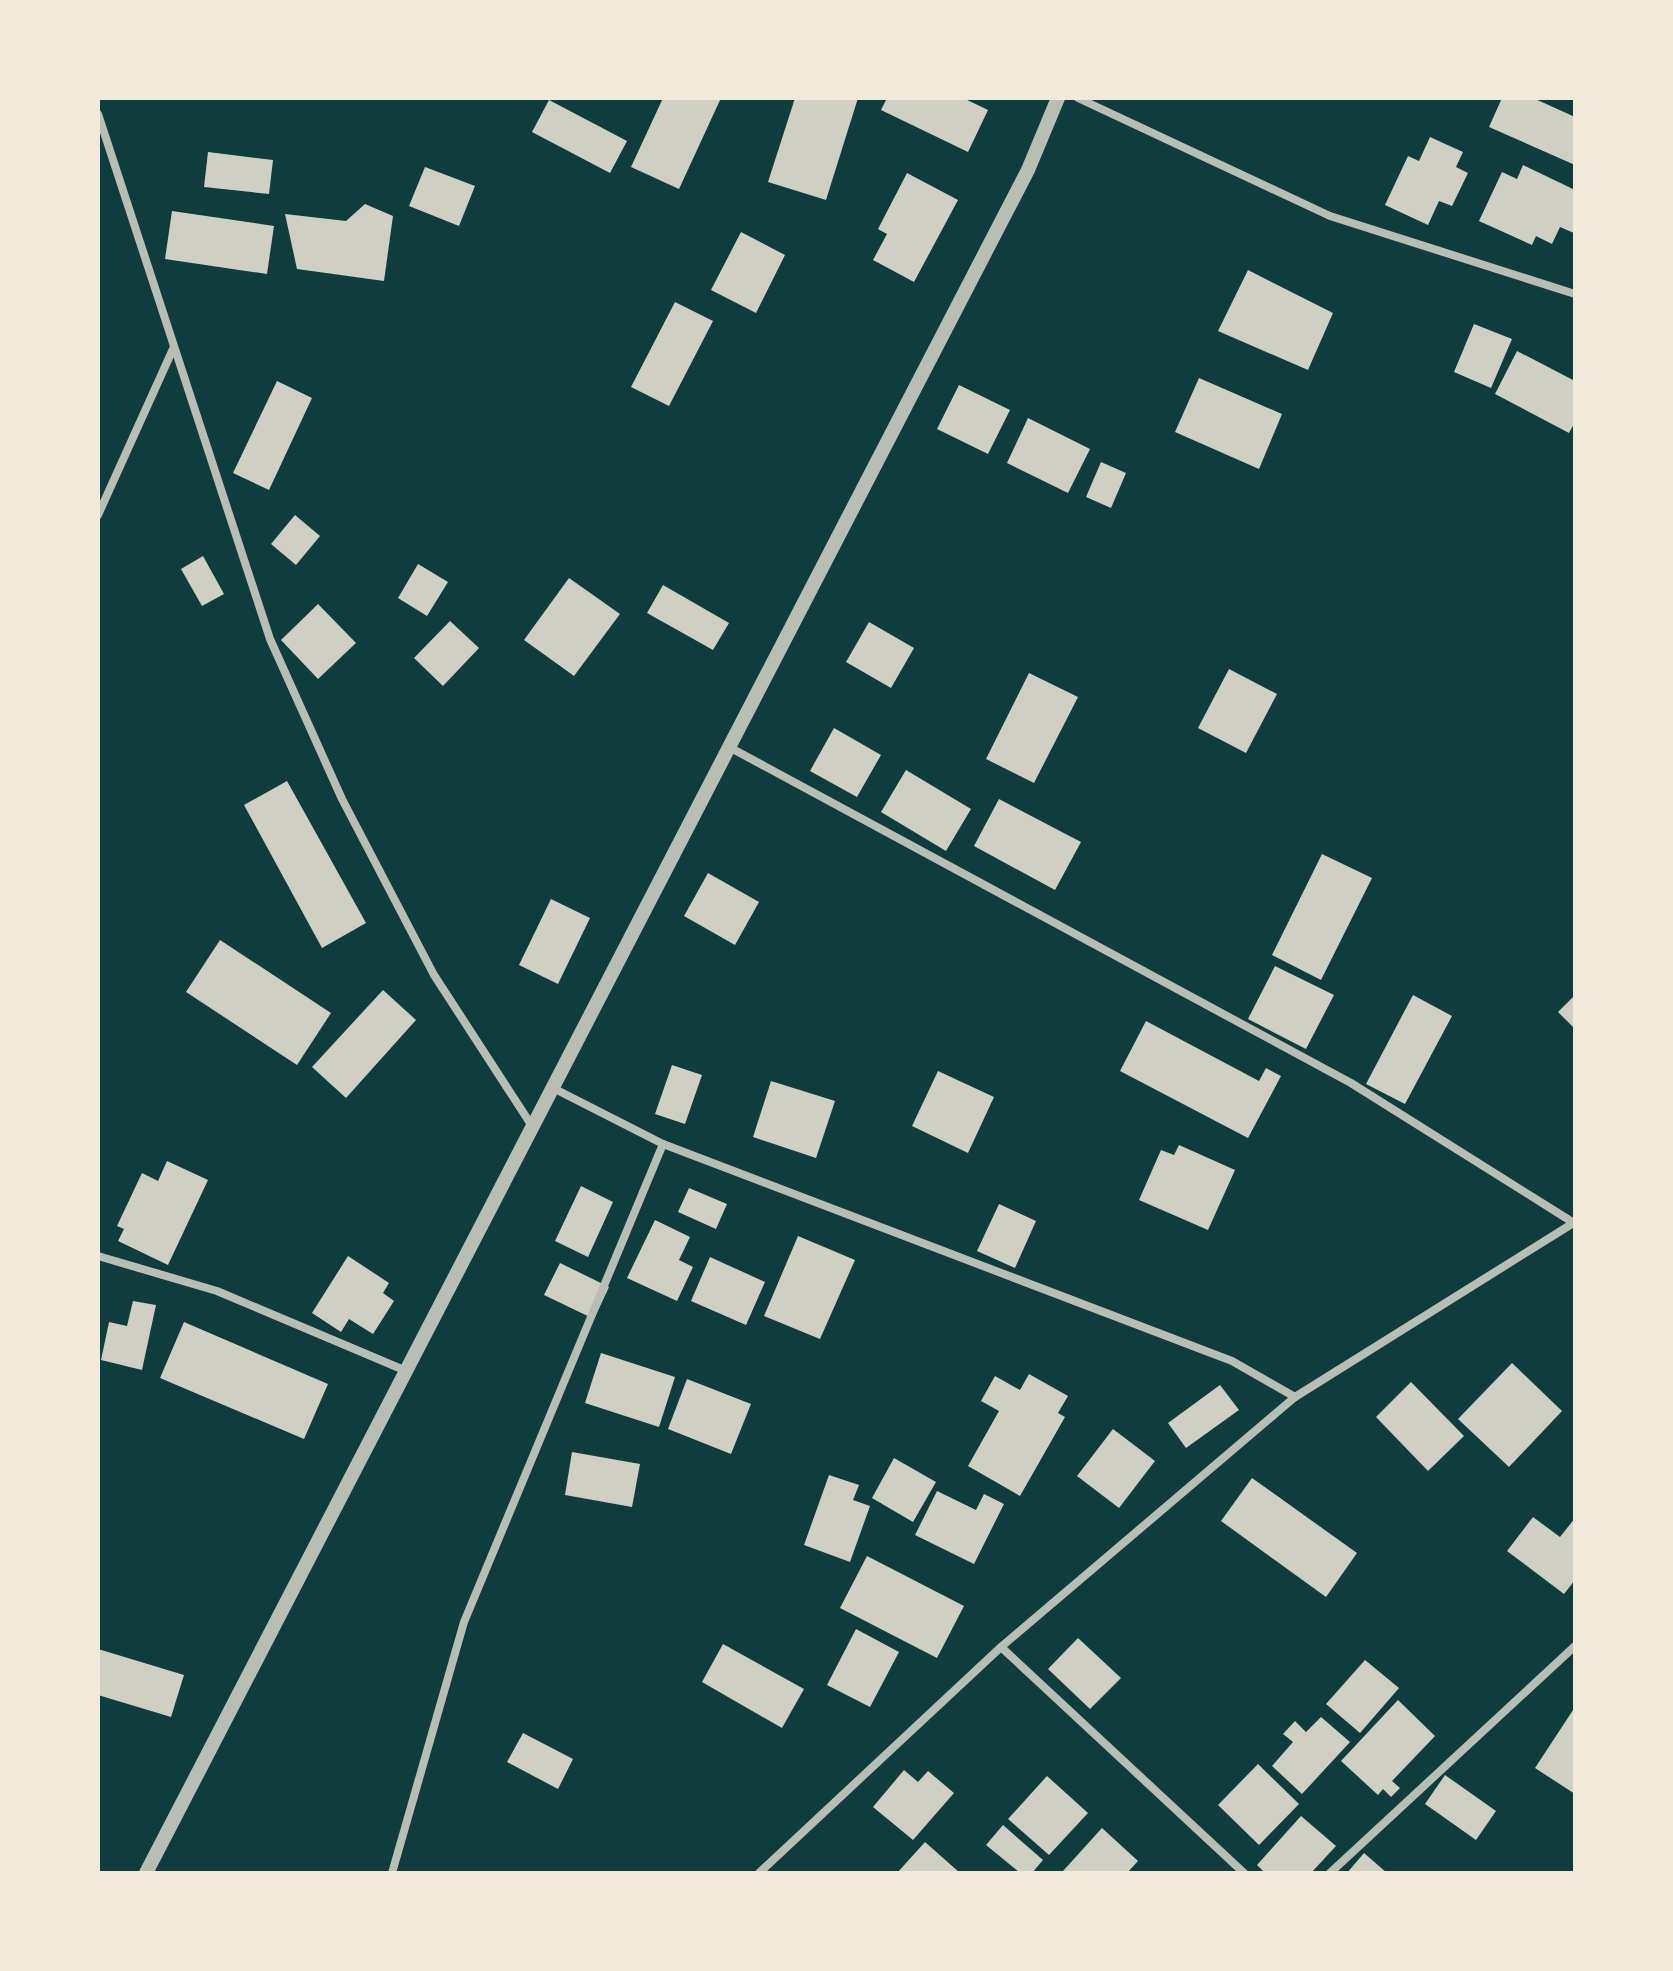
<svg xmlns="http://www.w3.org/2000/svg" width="1673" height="1971" font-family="'PT Serif',serif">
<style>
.building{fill:#cfcfc3}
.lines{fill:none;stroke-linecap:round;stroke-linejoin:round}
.minor{stroke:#b8beb3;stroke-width:8}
.tertiary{stroke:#b8beb3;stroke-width:14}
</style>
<rect width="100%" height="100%" fill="#0f3d3e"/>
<g class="building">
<polygon points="663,98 721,98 679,189 631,167"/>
<polygon points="795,98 858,98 826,200 768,182"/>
<polygon points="887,98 963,98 988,110 968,152 881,110"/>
<polygon points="1502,98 1533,98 1575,117 1575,165 1489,127"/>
<polygon points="549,100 627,141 610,173 532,132"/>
<polygon points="1430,137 1463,152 1456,167 1468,173 1452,206 1439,201 1428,225 1385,205 1408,156 1419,161"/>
<polygon points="208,152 273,160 269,194 204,187"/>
<polygon points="1523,165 1575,190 1574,233 1560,227 1552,244 1536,236 1532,245 1479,221 1502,172 1517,179"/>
<polygon points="425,167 475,186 459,226 409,206"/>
<polygon points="907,173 958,200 914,282 873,260 887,234 878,229"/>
<polygon points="365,204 393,216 384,281 297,269 285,214 346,221"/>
<polygon points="172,211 274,226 267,274 165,259"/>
<polygon points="741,232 785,255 756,313 711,290"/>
<polygon points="1248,270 1333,313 1308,370 1218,331"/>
<polygon points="675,302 713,321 669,406 631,387"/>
<polygon points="1474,324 1512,339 1491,388 1454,372"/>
<polygon points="1517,351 1575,381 1575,422 1569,433 1495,394"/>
<polygon points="1199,378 1282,414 1259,469 1175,432"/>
<polygon points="277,381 312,398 269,490 233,473"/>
<polygon points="959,385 1010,410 988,454 937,429"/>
<polygon points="1028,418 1090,449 1068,493 1007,463"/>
<polygon points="1101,462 1126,473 1111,508 1086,497"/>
<polygon points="295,515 320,536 296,565 271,544"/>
<polygon points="203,556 224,594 202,606 181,569"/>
<polygon points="418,564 448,582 427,616 398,598"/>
<polygon points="569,578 620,614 574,676 524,640"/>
<polygon points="663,585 729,623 713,650 647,613"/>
<polygon points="318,604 356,643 318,679 281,640"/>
<polygon points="450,621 479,648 443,686 414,658"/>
<polygon points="869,622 914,648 891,688 846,662"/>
<polygon points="1229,669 1277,694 1246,753 1198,728"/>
<polygon points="1029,673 1078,697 1034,783 986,759"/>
<polygon points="834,728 881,755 857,797 810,771"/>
<polygon points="906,770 971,809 946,851 881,812"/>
<polygon points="287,781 366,923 322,948 244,805"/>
<polygon points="999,799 1081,842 1055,890 974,846"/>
<polygon points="1322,854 1372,878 1321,980 1272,955"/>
<polygon points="708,873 759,902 735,945 684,916"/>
<polygon points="551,899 590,918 558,984 519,965"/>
<polygon points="220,940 331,1013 297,1065 186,992"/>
<polygon points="1275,966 1334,995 1306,1049 1248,1019"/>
<polygon points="383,990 416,1020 346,1098 312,1067"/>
<polygon points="1413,995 1452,1016 1405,1104 1366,1084"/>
<polygon points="1575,995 1575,1029 1558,1012"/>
<polygon points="1146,1021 1259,1081 1266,1068 1281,1076 1248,1138 1120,1071"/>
<polygon points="672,1065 702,1075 685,1124 655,1114"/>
<polygon points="938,1071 994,1097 968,1153 912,1126"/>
<polygon points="771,1081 835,1101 816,1158 753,1137"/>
<polygon points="1179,1145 1235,1170 1208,1230 1139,1200 1161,1150 1174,1155"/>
<polygon points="167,1161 208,1180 168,1265 118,1241 124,1229 117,1226 142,1173 158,1181"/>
<polygon points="581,1186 613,1202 588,1257 555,1241"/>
<polygon points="689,1188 727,1204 716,1229 678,1212"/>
<polygon points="999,1204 1036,1221 1015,1268 977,1251"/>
<polygon points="655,1220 690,1237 679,1260 693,1267 677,1301 627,1278"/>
<polygon points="798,1236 855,1260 820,1339 764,1316"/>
<polygon points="348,1256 389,1283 383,1293 394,1301 373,1334 349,1319 341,1332 312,1313"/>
<polygon points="710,1257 765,1282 746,1325 691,1301"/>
<polygon points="560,1263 609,1287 594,1319 544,1295"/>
<polygon points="133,1301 156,1305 142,1370 101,1360 109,1322 127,1326"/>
<polygon points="184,1322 328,1384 304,1439 160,1378"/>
<polygon points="601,1353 675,1377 659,1427 585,1403"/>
<polygon points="1512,1363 1562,1411 1509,1467 1458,1419"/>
<polygon points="1029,1374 1068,1396 1058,1413 1065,1417 1020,1496 968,1466 999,1411 981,1401 995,1376 1020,1390"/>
<polygon points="687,1379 751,1404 731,1454 668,1429"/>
<polygon points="1411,1382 1464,1436 1428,1471 1376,1417"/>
<polygon points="1220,1385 1239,1410 1186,1448 1168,1423"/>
<polygon points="1113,1429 1155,1461 1119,1508 1077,1476"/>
<polygon points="572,1452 640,1464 632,1507 565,1495"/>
<polygon points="894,1458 936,1482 913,1522 872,1498"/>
<polygon points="829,1475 859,1485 853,1500 870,1506 850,1562 804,1545"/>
<polygon points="1252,1478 1357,1553 1326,1597 1221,1521"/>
<polygon points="937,1491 976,1510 984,1494 1004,1504 974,1564 915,1535"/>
<polygon points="1533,1517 1560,1537 1575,1518 1575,1580 1564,1594 1507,1551"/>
<polygon points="867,1556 964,1606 937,1658 840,1608"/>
<polygon points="856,1629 899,1652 870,1707 827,1685"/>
<polygon points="1078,1638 1121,1678 1090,1709 1048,1669"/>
<polygon points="723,1644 804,1689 782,1728 702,1682"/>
<polygon points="98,1649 184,1675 171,1717 98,1695"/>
<polygon points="1365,1660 1399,1688 1360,1733 1326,1704"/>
<polygon points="1398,1700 1435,1736 1392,1781 1400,1788 1391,1797 1383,1789 1378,1795 1341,1761"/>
<polygon points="1575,1707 1575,1794 1535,1768"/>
<polygon points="1321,1717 1350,1742 1302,1794 1272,1766 1293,1742 1283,1734 1295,1721 1306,1732"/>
<polygon points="523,1733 573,1759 558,1789 507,1762"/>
<polygon points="1258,1764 1299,1804 1259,1845 1218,1805"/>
<polygon points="904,1770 918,1782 928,1771 954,1793 913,1840 873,1807"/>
<polygon points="1445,1775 1496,1811 1476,1840 1425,1804"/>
<polygon points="1047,1776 1088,1813 1049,1855 1008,1819"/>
<polygon points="1301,1816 1336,1846 1311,1873 1265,1873 1257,1865"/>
<polygon points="1003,1825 1043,1860 1032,1873 1020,1873 986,1845"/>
<polygon points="1102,1828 1138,1861 1127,1873 1065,1873 1063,1871"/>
<polygon points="925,1842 960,1873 897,1873"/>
<polygon points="1364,1853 1387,1873 1347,1873"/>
</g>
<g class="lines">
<g class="minor">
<polyline points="1078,98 1330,216 1575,294"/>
<polyline points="98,114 270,639 342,799 434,975 532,1126"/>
<polyline points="98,515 173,349"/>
<polyline points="729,747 1351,1083 1574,1223"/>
<polyline points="551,1087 663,1144 1232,1361 1295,1397"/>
<polyline points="98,1256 217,1291 404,1370"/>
<polyline points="1001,1647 1244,1873"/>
<polyline points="392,1873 464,1622 663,1144"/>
<polyline points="759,1873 1001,1647 1295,1397 1575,1222"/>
<polyline points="1330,1873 1575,1646"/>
</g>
<polyline class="tertiary" points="146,1873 1028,170 1058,98"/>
</g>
<rect width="1673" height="1971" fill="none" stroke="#f1e9da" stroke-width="200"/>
</svg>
